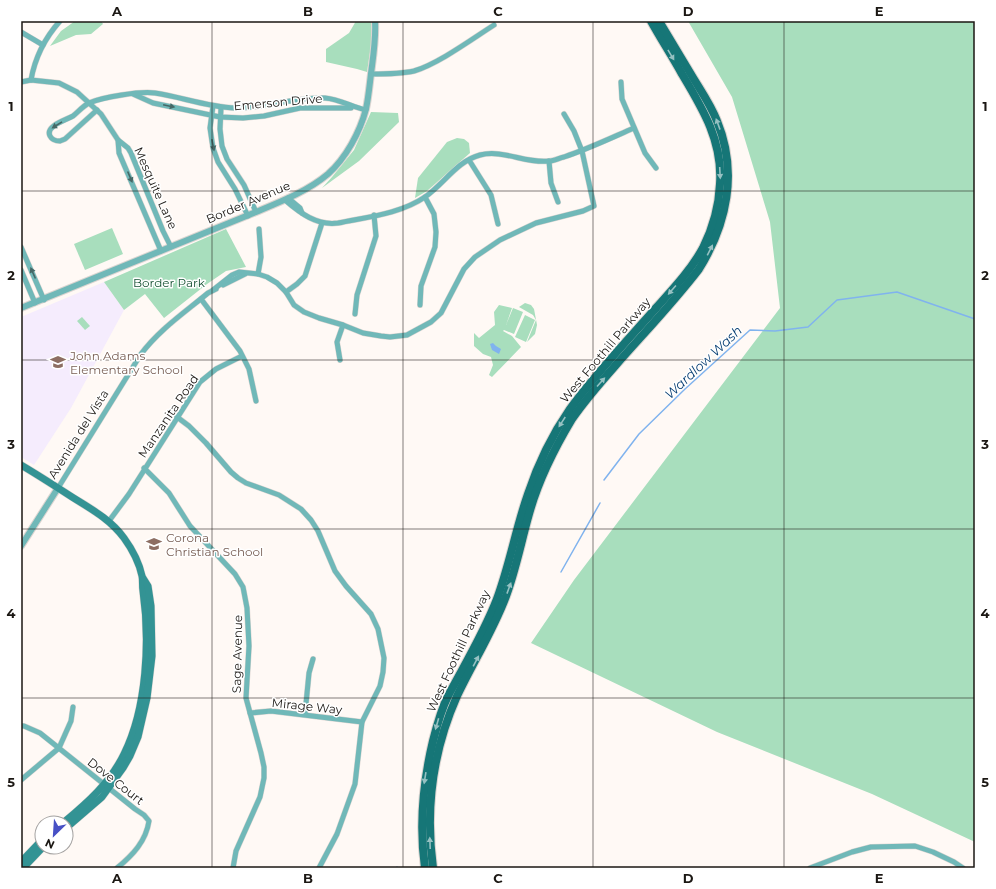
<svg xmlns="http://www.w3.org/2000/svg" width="996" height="889" font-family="Montserrat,sans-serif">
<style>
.education{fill:#f5ecfd}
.green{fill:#a8debd}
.water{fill:#80b3ee}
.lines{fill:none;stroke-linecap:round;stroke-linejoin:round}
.stream{stroke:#80b3ee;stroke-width:1.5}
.minor-casing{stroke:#dbd5d1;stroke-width:6}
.tertiary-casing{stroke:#dbd5d1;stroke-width:8}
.secondary-casing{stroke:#dbd5d1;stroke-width:8}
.primary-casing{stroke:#dbd5d1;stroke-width:10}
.minor{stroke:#70b8b8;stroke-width:5}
.tertiary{stroke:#70b8b8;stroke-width:6}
.secondary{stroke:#339394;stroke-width:7}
.primary{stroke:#167677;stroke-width:8}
.oneway{fill:#96c1c2}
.oneway2{fill:#466866}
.grid{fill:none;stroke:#1b1713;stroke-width:1;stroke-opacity:0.55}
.labels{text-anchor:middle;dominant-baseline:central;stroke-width:3;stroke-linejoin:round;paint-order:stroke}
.street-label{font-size:12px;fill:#1b1713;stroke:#fff}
.park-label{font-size:12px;fill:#165234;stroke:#fff}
.education-label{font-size:12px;fill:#785e54;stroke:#fff;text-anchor:start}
.water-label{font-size:13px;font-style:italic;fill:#063d72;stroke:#fff}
.neatline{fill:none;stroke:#1b1713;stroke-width:1.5}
.grid-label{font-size:13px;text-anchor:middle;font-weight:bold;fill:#1b1713}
</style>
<rect width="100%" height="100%" fill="#fff9f5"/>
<polygon class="education" points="104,282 124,310 71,408 34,465 21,457 21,317"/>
<g class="green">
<polygon points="75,21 101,21 103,24 91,34 76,35 50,46 61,31"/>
<polygon points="356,21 371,21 372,39 367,72 357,69 326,62 326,49 349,33"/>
<polygon points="688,21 975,21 975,842 872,794 717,732 531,643 574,580 780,308 770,222 732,97"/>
<polygon points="371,112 398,113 399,122 359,161 322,188 332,177 354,150"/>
<polygon points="457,138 464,139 469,143 470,153 427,191 415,198 418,178 447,142"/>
<polygon points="112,228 123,254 85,270 74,244"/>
<polygon points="226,229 246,267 226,271 207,284 164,318 145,294 124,310 104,282"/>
<polygon points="525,303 531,305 534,309 537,325 535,334 527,342 536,320 533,315 519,307"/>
<polygon points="499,305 512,308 506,325 513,308 523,312 514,334 504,330 503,331 512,336 521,347 492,377 489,375 493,365 491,357 483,354 474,346 474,333 479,338 495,325 494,312"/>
<polygon points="525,315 535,320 526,342 515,337"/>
<polygon points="82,317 90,326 85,330 77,321"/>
</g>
<polygon class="water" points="493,343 496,346 501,349 499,354 492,350 490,344"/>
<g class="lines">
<g class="stream">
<polyline points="604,480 639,434 685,389 750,330 775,331 808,327 837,300 897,292 975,319"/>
<polyline points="561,572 600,503"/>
<polyline points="397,868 397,867"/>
</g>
<g class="minor-casing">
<g id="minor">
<polyline points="21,32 43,45"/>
<path d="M371,74C385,74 401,74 414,71C438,64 472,39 494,25"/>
<path d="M31,80C35,57 44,39 60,21"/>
<polyline points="21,82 31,80 59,83 77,92 101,114 118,140 128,148 131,153 163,231 171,247"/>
<polyline points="621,82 622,99 645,153 656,168"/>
<polyline points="133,94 153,103 220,117 243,118 264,116 300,108 351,108"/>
<polyline points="213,106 210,128 213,148 218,162 235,189 248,216"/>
<polyline points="221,108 220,129 222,146 227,159 244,185 256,212"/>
<path d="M97,110L65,139L60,141C56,141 52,140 50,136C45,126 66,120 73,116C78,112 83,106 89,103C103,97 140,91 155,93C182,97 207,107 235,108C265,108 295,97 325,98C339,99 352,107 366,110"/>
<polyline points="118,140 119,153 161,251"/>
<polyline points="469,160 491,195 498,224"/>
<polyline points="549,161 551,183 558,202"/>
<polyline points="288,198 300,208 302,213"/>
<path d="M285,200C300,213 317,226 338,223C367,217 400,214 425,197C444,184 457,161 480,155C503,149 526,164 549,161C554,161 559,158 564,157C588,149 611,138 634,128"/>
<polyline points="21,247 44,300"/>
<polyline points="21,270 35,303"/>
<polyline points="258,274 261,257 259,229"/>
<polyline points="223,285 245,274"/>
<polyline points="213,290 232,275 239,272 258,274 267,277 277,283 286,292 294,305 304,312 319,318 343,325 363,333 381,336 390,337 407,335 431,322 441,313 464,269 475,257 500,240 536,223 583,211 594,206 582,151 574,131 564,114"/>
<polyline points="286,292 297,284 305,276 322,223"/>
<polyline points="201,299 240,351 249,369 256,401"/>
<polyline points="420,305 421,286 435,247 436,232 434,214 425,197"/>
<polyline points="355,314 357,295 376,236 374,215"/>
<polyline points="340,360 337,342 343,325"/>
<polyline points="177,417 189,426 206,443 231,472 238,478 246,483 279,495 301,509 311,520 318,531 335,571 346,586 371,614 378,629 384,658 383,672 380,686 362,722 355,784 337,834 319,868"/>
<polyline points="144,468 169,493 190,526 235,574 243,587 247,608 249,646 246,698 261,753 264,767 264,778 260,797 236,851 233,868"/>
<path d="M58,488L141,354C160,329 184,313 208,293L216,289"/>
<polyline points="109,521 129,494 200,382 216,369 242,356"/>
<polyline points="250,713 271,711 362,722"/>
<polyline points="305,714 309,673 313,659"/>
<path d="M21,726H24L40,733L135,809L144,815L149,821C146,841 133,855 117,868"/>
<polyline points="21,780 59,748 71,721 73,707"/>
<polyline points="810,868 852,852 871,847 915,846 933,852 954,862 963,868"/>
</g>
</g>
<g class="tertiary-casing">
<g id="tertiary">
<path d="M21,308L256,212C280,202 308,191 328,174C346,158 360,132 366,109C369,95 370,80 372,66C374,51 376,36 375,21"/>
<polyline points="21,546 58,488"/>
</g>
</g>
<g class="secondary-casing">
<g id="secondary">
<path d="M21,465C38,475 55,486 72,497C91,509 110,519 124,538C132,549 139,562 142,576C143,580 142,586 143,591C150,640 147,708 124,754C110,783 87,803 63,823"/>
<polyline points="66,828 102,797 123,768 130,756 138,737 147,698 152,656 151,606 148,586 143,578"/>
<polyline points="21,862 42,840"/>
<polyline points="23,868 43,847"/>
</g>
</g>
<g class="primary-casing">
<g id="primary">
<path d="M425,868C419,825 423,783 433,741C437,725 441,710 448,696C465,664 484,633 497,599C510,564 516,528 528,494C538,464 552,435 570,409C596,373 627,341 656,308C673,289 691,270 703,248C713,228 719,207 720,184C723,142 703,109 682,74C672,56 661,39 651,21"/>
<path d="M433,868C425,809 433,750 457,696C473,662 493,631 506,596C516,569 521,542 529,514C538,481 554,449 572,419C585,400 600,383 615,366C643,334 673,303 699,269C727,224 738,172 717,121C711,105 701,91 692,76C681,58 670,39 659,21"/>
</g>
</g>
<use href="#minor" class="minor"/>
<use href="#tertiary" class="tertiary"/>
<use href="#secondary" class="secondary"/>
<use href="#primary" class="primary"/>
</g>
<defs><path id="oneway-solid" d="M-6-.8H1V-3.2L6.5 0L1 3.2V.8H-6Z"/></defs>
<g class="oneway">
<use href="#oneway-solid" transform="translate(671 55) rotate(59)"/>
<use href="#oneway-solid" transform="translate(718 124) rotate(-110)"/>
<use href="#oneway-solid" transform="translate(720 173) rotate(87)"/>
<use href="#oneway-solid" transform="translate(710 250) rotate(-63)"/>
<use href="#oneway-solid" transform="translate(672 290) rotate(131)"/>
<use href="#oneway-solid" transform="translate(601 382) rotate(-48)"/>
<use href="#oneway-solid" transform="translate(562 422) rotate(123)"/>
<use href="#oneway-solid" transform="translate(509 588) rotate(-70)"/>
<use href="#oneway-solid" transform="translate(476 661) rotate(-62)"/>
<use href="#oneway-solid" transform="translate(437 724) rotate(106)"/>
<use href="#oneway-solid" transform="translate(425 778) rotate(99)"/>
<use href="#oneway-solid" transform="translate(430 843) rotate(-92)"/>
</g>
<g class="oneway2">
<use href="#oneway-solid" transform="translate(169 106) rotate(12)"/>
<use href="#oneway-solid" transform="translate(57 125) rotate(148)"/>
<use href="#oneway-solid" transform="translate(213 145) rotate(79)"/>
<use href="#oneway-solid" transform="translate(130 177) rotate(67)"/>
<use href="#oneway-solid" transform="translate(33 273) rotate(-114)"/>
</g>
<path class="grid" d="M212,21V868M403,21V868M593,21V868M784,21V868M21,191H975M21,360H975M21,529H975M21,698H975"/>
<defs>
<g id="school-bare" transform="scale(1.2)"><path d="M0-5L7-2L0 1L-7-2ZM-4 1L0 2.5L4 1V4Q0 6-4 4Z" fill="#8d6e63" stroke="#fff" stroke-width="2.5" paint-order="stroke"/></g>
</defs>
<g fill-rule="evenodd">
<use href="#school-bare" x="58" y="362"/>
<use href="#school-bare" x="154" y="544"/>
</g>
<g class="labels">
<g class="street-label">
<text transform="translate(278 102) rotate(-5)">Emerson Drive</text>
<text transform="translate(156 188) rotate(66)">Mesquite Lane</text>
<text transform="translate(248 202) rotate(-23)">Border Avenue</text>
<text transform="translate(605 350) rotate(-50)">West Foothill Parkway</text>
<text transform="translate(168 416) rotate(-56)">Manzanita Road</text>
<text transform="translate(78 434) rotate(-58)">Avenida del Vista</text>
<text transform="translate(458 651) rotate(-65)">West Foothill Parkway</text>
<text transform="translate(237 654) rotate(-89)">Sage Avenue</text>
<text transform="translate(307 706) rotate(6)">Mirage Way</text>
<text transform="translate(116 781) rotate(38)">Dove Court</text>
</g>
<g class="park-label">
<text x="169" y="282">Border Park</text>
</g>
<g class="education-label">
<text x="70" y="355">John Adams<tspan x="70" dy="14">Elementary School</tspan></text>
<text x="166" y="537">Corona<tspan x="166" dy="14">Christian School</tspan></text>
</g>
<g class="water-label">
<text transform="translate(703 362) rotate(-43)">Wardlow Wash</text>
</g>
</g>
<rect width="996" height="889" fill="none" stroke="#ffffff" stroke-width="44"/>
<g transform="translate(54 835) rotate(205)"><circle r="19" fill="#ffffff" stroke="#a4a2a1"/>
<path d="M0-3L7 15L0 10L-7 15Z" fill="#4750c5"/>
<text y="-6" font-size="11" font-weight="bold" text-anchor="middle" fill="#1b1713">N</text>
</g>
<rect x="22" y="22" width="952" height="845" class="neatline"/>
<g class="grid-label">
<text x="117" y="16">A</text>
<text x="308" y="16">B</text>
<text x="498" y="16">C</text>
<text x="688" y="16">D</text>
<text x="879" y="16">E</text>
<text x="11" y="111">1</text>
<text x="985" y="111">1</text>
<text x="11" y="280">2</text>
<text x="985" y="280">2</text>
<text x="11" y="449">3</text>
<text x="985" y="449">3</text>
<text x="11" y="618">4</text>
<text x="985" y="618">4</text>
<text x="11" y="787">5</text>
<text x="985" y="787">5</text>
<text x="117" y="883">A</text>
<text x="308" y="883">B</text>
<text x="498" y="883">C</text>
<text x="688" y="883">D</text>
<text x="879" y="883">E</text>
</g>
</svg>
